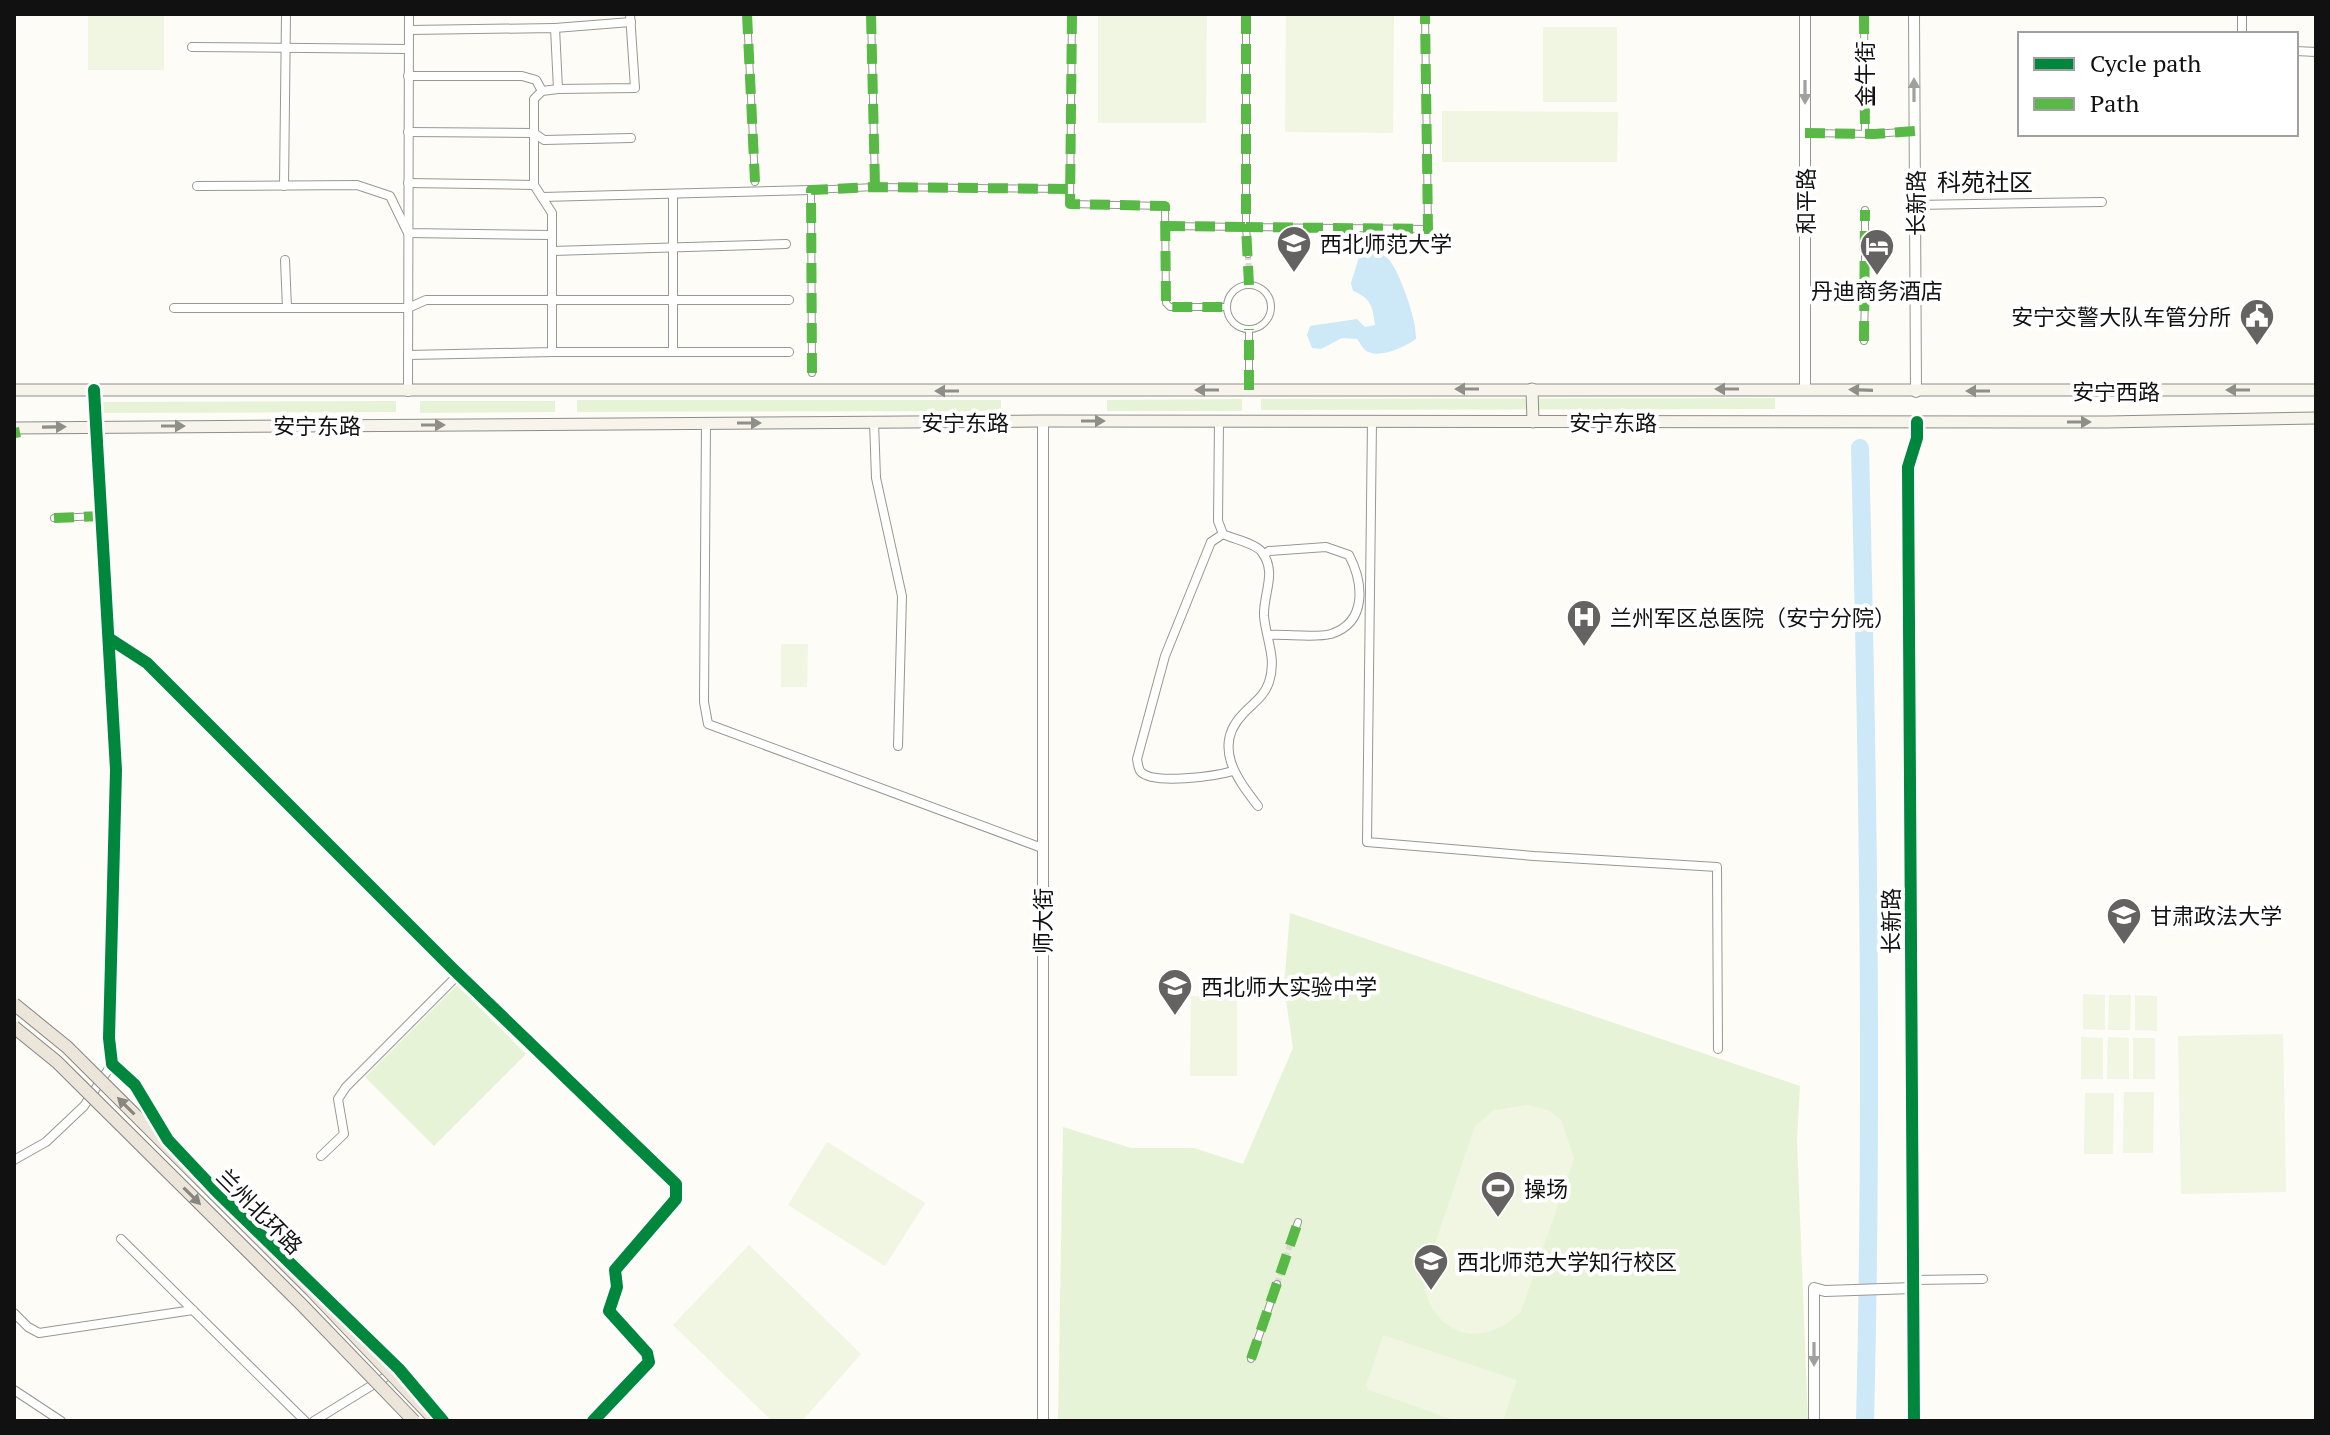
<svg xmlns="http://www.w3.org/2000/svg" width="2330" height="1435" font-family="'PT Serif','Noto Sans SC',serif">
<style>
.green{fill:#e7f3d7}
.pitch{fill:#f0f6e1}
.water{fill:#cde8f7}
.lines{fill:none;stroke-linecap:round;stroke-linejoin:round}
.river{stroke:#cde8f7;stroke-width:18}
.pedestrian-tunnel{stroke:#dad9d4;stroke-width:6;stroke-dasharray:6 3;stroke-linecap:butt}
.pedestrian-casing{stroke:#979795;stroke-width:8}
.minor-casing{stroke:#979795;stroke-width:10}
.tertiary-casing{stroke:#979795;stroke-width:12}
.secondary-casing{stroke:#8e8d8b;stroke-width:13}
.pedestrian{stroke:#fffffe;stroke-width:6}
.minor{stroke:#fffffe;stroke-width:8}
.tertiary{stroke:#fffffe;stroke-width:10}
.secondary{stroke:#f6f4eb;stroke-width:11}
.trunk-bridge-casing{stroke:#858482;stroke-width:14;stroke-linecap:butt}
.trunk-bridge{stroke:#ece5da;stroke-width:12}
.quiet{stroke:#58b947;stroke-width:10;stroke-dasharray:20 10;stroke-linecap:butt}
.cycleway-casing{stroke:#fff;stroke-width:17}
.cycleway{stroke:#00873e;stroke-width:12}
.oneway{fill:#a0a09f}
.oneway2{fill:#8f8e89}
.oneway3{fill:#898680}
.labels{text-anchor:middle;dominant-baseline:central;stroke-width:8;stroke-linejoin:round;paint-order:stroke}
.street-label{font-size:22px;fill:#111;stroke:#fff}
.poi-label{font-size:22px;fill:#111;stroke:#fff;text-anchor:start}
.neighbourhood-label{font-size:24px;fill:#111;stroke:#fff}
</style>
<rect width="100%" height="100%" fill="#fdfcf7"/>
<g class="green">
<polygon points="1775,398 1775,409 1261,410 1261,399"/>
<polygon points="1242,399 1242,411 1107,411 1107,400"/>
<polygon points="577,400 1001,400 1001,411 577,412"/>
<polygon points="396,401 396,412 103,413 103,402"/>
<polygon points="420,401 555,401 555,412 420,413"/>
<polygon points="1290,913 1800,1086 1797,1140 1808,1421 1058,1421 1063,1127 1131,1148 1194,1148 1243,1164 1293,1048 1284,986"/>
<polygon points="457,985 526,1054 434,1146 365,1077"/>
</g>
<g class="pitch">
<polygon points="88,14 164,15 164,70 88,70"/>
<polygon points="1098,14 1207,14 1206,123 1098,123"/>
<polygon points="1286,14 1394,14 1393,133 1285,132"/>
<rect x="1543" y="27" width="74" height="75"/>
<polygon points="1442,111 1618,112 1617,162 1442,162"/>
<polygon points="781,644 808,644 807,687 781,687"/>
<polygon points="2083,994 2105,995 2105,1030 2083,1029"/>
<polygon points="2109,995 2131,995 2130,1030 2108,1030"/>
<polygon points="2135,995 2157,996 2157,1031 2135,1030"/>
<polygon points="1191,996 1237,997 1237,1076 1190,1076"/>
<polygon points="2283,1034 2286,1192 2181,1194 2178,1036"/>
<polygon points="2081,1037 2103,1038 2103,1079 2081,1079"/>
<polygon points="2108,1037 2129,1038 2129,1079 2107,1079"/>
<rect x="2133" y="1038" width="22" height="41"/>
<polygon points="2124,1092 2154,1092 2153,1153 2123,1153"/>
<polygon points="2085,1093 2114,1093 2113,1154 2084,1154"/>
<path d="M1527,1105L1548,1110L1562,1121L1574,1159L1521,1311C1483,1352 1430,1335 1423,1279L1475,1126L1494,1110Z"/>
<polygon points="827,1142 925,1203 885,1266 788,1205"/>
<polygon points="749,1245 861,1354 802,1421 772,1421 673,1325"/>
<polygon points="1383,1335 1517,1380 1503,1421 1457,1421 1369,1390 1366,1385"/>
</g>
<path class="water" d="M1368,253C1377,253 1384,253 1390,261C1401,276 1417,321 1416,339C1405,347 1378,360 1365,350C1362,347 1360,343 1357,339L1342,338L1321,349L1312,348L1307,335L1310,326L1357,319L1365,327L1375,325C1373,307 1371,298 1353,291L1351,283L1359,257Z"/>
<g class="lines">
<path class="river" d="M1860,448C1868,773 1873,1097 1865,1421"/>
<g class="pedestrian-tunnel">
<polyline points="1248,254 1249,276"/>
<polyline points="1865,292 1865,261"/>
<polyline points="1277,1284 1293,1236"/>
</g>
<g class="pedestrian-casing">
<g id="pedestrian">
<polyline points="747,14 755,182"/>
<polyline points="871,14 875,187"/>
<polyline points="1072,14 1070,204 1165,206 1166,303 1170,307 1227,307"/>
<polyline points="1246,14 1246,227 1428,229 1425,14"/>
<polyline points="1864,14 1865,133"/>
<polyline points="1805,133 1874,134 1915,131"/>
<polyline points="1165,226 1246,227 1248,254"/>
<polyline points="1865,261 1865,210"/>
<circle cx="1249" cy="307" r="22"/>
<polyline points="1864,341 1865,292"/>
<polyline points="812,373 811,190 875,187 1070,189"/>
<polyline points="1249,390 1249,329"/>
<polyline points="54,518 100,516"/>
<polyline points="1293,1236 1298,1222"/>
<polyline points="1251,1359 1277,1284"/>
</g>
</g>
<g class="minor-casing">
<g id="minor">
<polyline points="2242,14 2242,34"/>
<polyline points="555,28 631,22"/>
<polyline points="409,30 555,28 558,89"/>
<polyline points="192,47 408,49"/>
<polyline points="2296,51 2316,52"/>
<polyline points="408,76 522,76 536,80 542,91"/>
<polyline points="408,132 534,133 544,140 631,138"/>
<polyline points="408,183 534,185"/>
<polyline points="197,186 357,185 390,196 408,233 552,235"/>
<polyline points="284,186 286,14"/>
<polyline points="673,195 673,352"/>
<polyline points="542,197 811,190"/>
<polyline points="1915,205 2102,202"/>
<polyline points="552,251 786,244"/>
<polyline points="285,260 287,308"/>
<polyline points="174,308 408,308 426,300 789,300"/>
<polyline points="552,352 789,352"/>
<polyline points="408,355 552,352 552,213 534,185 534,99 542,91 558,89 635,88 630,14"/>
<polyline points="94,390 95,427"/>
<polyline points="408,392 409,14"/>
<path d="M1219,421L1218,521L1223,534C1233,539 1254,543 1261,551C1278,572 1263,593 1264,616C1266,639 1277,658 1269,682C1264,697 1253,703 1243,714C1212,746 1237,779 1258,806"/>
<polyline points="1372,421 1367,842 1534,856 1717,867 1718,1049"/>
<polyline points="874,422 876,478 902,596 898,746"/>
<polyline points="706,423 704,702 708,724 1042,848"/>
<path d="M1223,534L1211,542L1165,656L1137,759C1138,763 1138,769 1141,772C1154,785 1216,776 1233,771"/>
<path d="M1264,555L1269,551L1326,547L1349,555C1363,582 1368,622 1331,634C1316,638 1286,634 1269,635"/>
<polyline points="110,639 147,663 453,969 676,1184 676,1199 615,1270 617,1287 609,1311 647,1353 649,1362 593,1421"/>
<polyline points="321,1156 344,1134 338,1099 346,1087 458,975"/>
<polyline points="14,1160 46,1142 84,1106 112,1064 135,1085 174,1146"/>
<polyline points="121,1239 305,1421"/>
<polyline points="1913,1280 1983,1279"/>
<polyline points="331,1303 399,1369 443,1421"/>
<polyline points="14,1313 28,1327 39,1333 193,1310"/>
<polyline points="14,1390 61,1421"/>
<polyline points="314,1421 392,1373"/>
<polyline points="1914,1421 1908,467 1917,438 1917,422"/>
</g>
</g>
<g class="tertiary-casing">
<g id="tertiary">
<polyline points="1805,14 1805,388"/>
<polyline points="1914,14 1916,392"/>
<polyline points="1043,421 1043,1421"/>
<polyline points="95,427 104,590 110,639 116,770 109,1038 112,1064"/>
<polyline points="1814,1421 1814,1288 1825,1291 1913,1288"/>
</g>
</g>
<g class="secondary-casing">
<g id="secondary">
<polyline points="1532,389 1533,422"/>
<polyline points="14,390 2316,390"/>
<polyline points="14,428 1043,421 2107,422 2316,418"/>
</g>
</g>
<use href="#pedestrian" class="pedestrian"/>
<use href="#minor" class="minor"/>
<use href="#tertiary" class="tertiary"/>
<use href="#secondary" class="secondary"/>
<g class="trunk-bridge-casing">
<g id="trunk-bridge">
<polyline points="14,1004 67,1047 311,1290 436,1421"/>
<polyline points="14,1027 57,1062 302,1305 414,1421"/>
</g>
</g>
<use href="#trunk-bridge" class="trunk-bridge"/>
<g class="quiet">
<polyline points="747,14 755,182"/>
<polyline points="871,14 875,187"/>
<polyline points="1072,14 1070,204 1165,206 1166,303 1170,307 1227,307"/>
<polyline points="1246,14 1246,227 1428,229 1425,14"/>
<polyline points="1864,14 1865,133"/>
<polyline points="1805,133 1874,134 1915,131"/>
<polyline points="1165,226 1246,227 1249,285"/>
<polyline points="1864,341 1865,210"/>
<polyline points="812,373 811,190 875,187 1070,189"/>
<polyline points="1249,390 1249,329"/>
<polyline points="14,428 16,438"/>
<polyline points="54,518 100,516"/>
<polyline points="1251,1359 1298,1222"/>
</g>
<g class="cycleway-casing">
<g id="cycleway">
<polyline points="94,390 116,770 109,1038 112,1064 135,1085 168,1140 217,1192 399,1369 443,1421"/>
<polyline points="110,639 147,663 453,969 676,1184 676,1199 615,1270 617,1287 609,1311 647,1353 649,1362 593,1421"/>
<polyline points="1914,1421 1908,467 1917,438 1917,422"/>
</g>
</g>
<use href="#cycleway" class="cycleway"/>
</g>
<defs><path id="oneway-solid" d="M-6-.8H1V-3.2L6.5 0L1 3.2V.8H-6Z" transform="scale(2)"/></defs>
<g class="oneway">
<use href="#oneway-solid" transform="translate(1914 90) rotate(-90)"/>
<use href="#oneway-solid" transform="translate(1805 92) rotate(90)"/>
<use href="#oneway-solid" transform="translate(1814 1354) rotate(90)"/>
</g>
<g class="oneway2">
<use href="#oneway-solid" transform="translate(1467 389) rotate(180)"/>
<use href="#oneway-solid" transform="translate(1727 389) rotate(180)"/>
<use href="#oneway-solid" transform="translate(1207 390) rotate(180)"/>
<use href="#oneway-solid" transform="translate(1861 390) rotate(-178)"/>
<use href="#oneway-solid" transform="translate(2238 390) rotate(180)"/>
<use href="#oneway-solid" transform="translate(947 391) rotate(180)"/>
<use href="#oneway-solid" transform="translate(1978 391) rotate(180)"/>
<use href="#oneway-solid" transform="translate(1093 421)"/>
<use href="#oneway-solid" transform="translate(2079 422)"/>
<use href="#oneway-solid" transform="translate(749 423)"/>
<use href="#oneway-solid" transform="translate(433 425)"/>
<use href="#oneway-solid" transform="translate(173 426)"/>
<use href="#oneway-solid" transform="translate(54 427) rotate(-1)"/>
</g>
<g class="oneway3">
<use href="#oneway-solid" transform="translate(126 1106) rotate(-135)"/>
<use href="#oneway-solid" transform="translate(192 1196) rotate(45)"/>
</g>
<defs>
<g id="university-pin" transform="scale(1.8)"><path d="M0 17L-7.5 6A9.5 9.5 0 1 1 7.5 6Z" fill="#646362" stroke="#fff"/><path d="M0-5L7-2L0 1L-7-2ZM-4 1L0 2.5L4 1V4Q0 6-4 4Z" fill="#fff"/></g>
<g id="hotel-pin" transform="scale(1.8)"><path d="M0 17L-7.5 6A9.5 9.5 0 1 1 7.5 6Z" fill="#646362" stroke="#fff"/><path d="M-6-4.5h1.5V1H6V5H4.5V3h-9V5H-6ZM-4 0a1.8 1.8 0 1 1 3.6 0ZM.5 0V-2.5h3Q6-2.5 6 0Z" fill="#fff"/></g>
<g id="civic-pin" transform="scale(1.8)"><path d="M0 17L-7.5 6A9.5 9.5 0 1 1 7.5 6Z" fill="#646362" stroke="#fff"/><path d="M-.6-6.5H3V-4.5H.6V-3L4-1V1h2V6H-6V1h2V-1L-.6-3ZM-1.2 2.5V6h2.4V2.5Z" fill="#fff"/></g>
<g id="hospital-pin" transform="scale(1.8)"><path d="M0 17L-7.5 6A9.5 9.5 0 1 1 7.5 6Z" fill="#646362" stroke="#fff"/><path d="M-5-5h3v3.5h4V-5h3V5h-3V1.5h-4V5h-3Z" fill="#fff"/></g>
<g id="school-pin" transform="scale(1.8)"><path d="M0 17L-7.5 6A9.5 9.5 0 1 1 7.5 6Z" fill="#646362" stroke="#fff"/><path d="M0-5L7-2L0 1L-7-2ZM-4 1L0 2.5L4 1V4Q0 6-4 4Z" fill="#fff"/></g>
<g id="stadium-pin" transform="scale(1.8)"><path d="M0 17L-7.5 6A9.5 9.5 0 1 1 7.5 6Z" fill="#646362" stroke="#fff"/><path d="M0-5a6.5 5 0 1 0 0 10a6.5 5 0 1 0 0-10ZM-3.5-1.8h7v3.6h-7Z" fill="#fff"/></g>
</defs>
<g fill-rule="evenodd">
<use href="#university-pin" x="1294" y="243"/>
<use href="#hotel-pin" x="1877" y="246"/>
<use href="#civic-pin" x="2257" y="316"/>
<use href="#hospital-pin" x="1584" y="617"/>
<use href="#school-pin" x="2124" y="915"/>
<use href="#school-pin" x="1175" y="986"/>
<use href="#stadium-pin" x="1498" y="1188"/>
<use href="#university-pin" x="1431" y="1261"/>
</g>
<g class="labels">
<g class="street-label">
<text transform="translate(1864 74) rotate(-90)">金牛街</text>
<text transform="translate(1805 201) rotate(-90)">和平路</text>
<text transform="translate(1915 203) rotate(-90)">长新路</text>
<text x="2116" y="391">安宁西路</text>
<text x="965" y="422">安宁东路</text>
<text x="1613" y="422">安宁东路</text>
<text x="317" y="425">安宁东路</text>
<text transform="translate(1042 921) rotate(-90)">师大街</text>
<text transform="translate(1890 921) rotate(-90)">长新路</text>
<text transform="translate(260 1211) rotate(45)">兰州北环路</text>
</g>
<g class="poi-label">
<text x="1320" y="243">西北师范大学</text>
<text x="1877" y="290" text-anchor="middle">丹迪商务酒店</text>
<text x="2231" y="316" text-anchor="end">安宁交警大队车管分所</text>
<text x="1610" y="617">兰州军区总医院（安宁分院）</text>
<text x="2150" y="915">甘肃政法大学</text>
<text x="1201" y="986">西北师大实验中学</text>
<text x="1524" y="1188">操场</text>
<text x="1457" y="1261">西北师范大学知行校区</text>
</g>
<g class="neighbourhood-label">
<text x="1985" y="182">科苑社区</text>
</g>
</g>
<rect width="2330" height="1435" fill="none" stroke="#111111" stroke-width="32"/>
<rect x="2018" y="32" width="280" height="104" fill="#ffffff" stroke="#a0a0a0" stroke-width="2"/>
<rect x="2034" y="58" width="40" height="12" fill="#00873e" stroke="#a0a0a0" stroke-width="2"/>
<text x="2090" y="72" font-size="24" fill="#111111">Cycle path</text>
<rect x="2034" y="98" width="40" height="12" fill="#58b947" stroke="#a0a0a0" stroke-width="2"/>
<text x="2090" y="112" font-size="24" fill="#111111">Path</text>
</svg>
